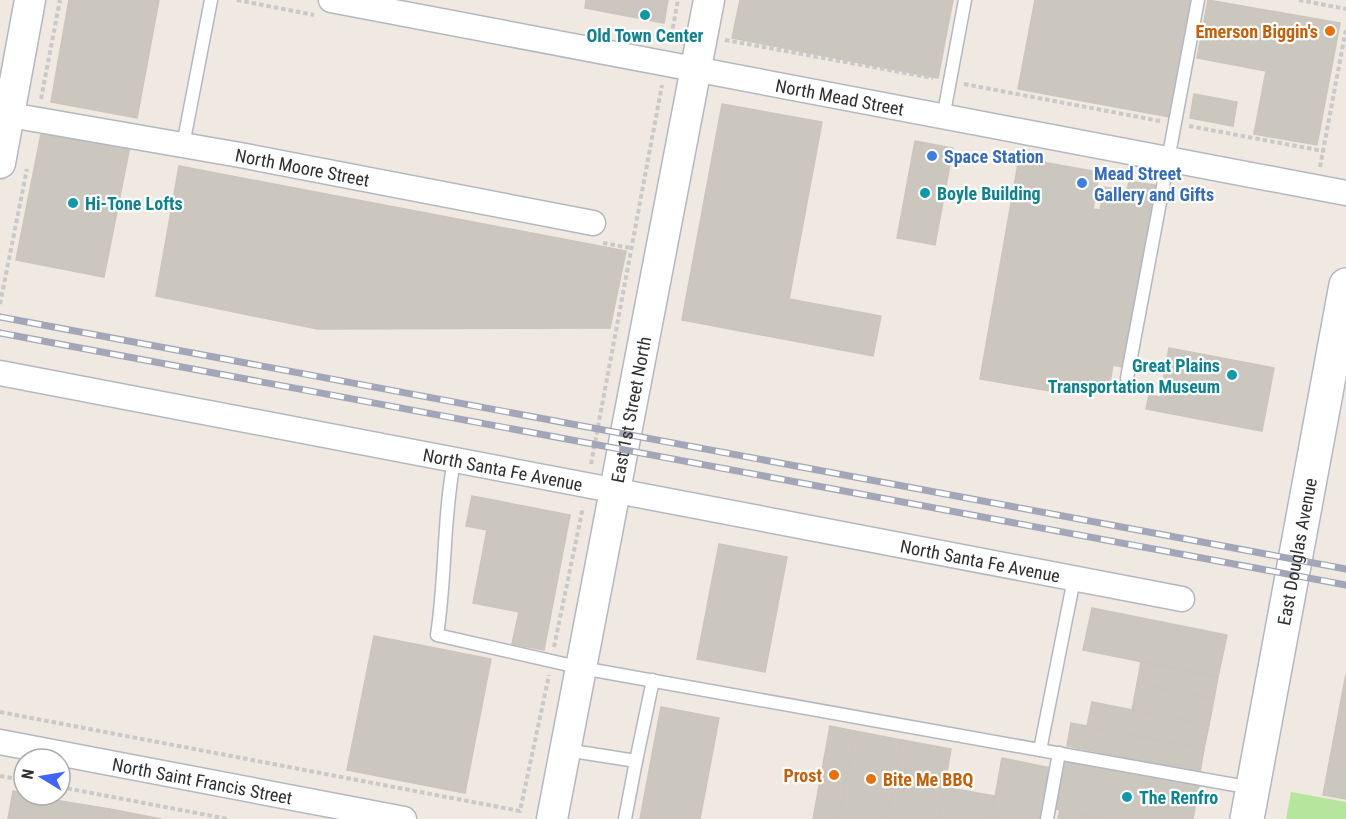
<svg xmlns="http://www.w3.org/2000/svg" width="1346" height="819" font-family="'Roboto Condensed',sans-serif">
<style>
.green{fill:#b6e59e}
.building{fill:#cbc7bf;stroke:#cbc5ba;stroke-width:1.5}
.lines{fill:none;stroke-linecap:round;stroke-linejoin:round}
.service-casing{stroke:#b4b7c1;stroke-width:15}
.minor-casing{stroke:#b4b7c1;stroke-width:27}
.tertiary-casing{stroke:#b4b7c1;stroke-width:33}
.secondary-casing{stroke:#b4b7c1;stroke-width:36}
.path{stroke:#c9c9c9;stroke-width:4;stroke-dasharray:4.5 3;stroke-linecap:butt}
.service{stroke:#fff;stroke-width:12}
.minor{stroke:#fff;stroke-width:24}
.tertiary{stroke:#fff;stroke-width:30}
.secondary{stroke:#fff;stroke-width:33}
.rail-casing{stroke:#a3a6b8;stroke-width:7}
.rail{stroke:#fff;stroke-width:4.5;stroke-dasharray:14;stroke-linecap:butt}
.culture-dot{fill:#0f9aa8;stroke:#fff;stroke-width:2}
.food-dot{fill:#e8710a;stroke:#fff;stroke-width:2}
.shop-dot{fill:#3f7fe0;stroke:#fff;stroke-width:2}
.labels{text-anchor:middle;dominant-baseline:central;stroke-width:4.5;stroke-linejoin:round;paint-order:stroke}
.food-label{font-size:18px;font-weight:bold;fill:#c56008;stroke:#fff;text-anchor:end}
.culture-label{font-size:18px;font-weight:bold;fill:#0d838f;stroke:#fff;text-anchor:start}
.street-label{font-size:18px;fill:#2e2e2e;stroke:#fff}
.shop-label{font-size:18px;font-weight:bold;fill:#366cbe;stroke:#fff;text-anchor:start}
</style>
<rect width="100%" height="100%" fill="#efe9e1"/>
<polygon class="green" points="1291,792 1346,802 1346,819 1286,819"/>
<g class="building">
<polygon points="69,0 159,0 137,118 51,102"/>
<polygon points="586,0 668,0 664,23 585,8"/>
<polygon points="740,0 953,0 938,78 732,38"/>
<polygon points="1035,0 1191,0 1169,117 1018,89"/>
<polygon points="1208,0 1340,23 1317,145 1254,134 1266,71 1197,58"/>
<polygon points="1194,94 1237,102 1233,126 1190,118"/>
<polygon points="722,104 822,122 789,299 881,316 873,356 682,320"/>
<polygon points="42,129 130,146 104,277 16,260"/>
<polygon points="915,141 953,148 935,245 897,238"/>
<polygon points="1019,158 1099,172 1093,209 1100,210 1104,187 1127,191 1129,181 1155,185 1123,367 1113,365 1109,388 1070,382 1068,394 980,379"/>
<polygon points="179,166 626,251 610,328 318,329 156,296"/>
<polygon points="1169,348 1274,368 1262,431 1146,409 1149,395 1160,397"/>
<polygon points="472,496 570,515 544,650 512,644 519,612 473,603 487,530 466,526"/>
<polygon points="719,544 787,557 765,672 697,659"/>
<polygon points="1092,608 1227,635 1218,677 1083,650"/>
<polygon points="374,636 491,659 465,793 347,770"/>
<polygon points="1141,662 1218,677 1214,699 1137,684"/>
<polygon points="1346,674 1346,799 1323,795"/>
<polygon points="1137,684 1214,699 1209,725 1132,710"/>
<polygon points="1092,702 1209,725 1204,749 1087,726"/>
<polygon points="661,707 719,718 700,819 640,819"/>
<polygon points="1071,723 1204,749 1200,772 1067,746"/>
<polygon points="830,726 855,731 839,819 813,819"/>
<polygon points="855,731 902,740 887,819 839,819"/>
<polygon points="902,740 951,749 939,819 887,819"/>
<polygon points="1002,758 1051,768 1042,819 991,819"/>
<polygon points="1065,759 1199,785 1193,819 1105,819 1055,809"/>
<polygon points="944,787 995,796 991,819 939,819"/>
<polygon points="13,791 24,793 24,795 110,809 108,819 8,819"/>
<polygon points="110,809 161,819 108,819"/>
<polygon points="1060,810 1105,819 1058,819"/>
</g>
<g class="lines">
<g class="service-casing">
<g id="service">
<polyline points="943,118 965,0"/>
<polyline points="183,145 211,0"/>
<polyline points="1127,378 1198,0"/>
<path d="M454,461C443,518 446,577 437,635L582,668L1252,788"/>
<polyline points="566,750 636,761 625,819"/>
<polyline points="1040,750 1074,579"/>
<polyline points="636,761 653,680"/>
<polyline points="1047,819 1059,753"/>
</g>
</g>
<g class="minor-casing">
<g id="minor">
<path id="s1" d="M331,0L1346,193"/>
<path id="s2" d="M10,115L240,155L593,223"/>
<path id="s3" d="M0,373L1182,599"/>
<path id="s4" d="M0,742L404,819"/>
</g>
</g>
<g class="tertiary-casing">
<g id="tertiary">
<polyline points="0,163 30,0"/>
<path id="s5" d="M552,819L709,0"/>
</g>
</g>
<g class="secondary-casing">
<g id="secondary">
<path id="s6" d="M1247,819L1346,285"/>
</g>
</g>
<g class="path">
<polyline points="237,0 314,15"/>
<polyline points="1299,0 1346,9"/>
<polyline points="725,40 933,78"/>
<polyline points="670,43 678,0"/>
<polyline points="964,84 1160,121"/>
<polyline points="41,99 60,0"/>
<polyline points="1189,126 1323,151"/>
<polyline points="1320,167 1346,29"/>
<polyline points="603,243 631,248"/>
<polyline points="0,304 27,169"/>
<polyline points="591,464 662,85"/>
<polyline points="554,647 583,507"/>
<polyline points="0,712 520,811 549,675"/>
<polyline points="0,776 24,780"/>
<polyline points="60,787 228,819"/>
</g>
<use href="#service" class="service"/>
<use href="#minor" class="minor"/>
<use href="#tertiary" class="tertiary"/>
<use href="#secondary" class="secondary"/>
<g class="rail-casing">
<g id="rail">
<polyline points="0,317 1346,569"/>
<polyline points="0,333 1346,585"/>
</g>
</g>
<use href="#rail" class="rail"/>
</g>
<g class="culture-dot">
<circle cx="645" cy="15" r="6"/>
<circle cx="925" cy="193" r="6"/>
<circle cx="73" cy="203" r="6"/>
<circle cx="1232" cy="375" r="6"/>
<circle cx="1127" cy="797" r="6"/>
</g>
<g class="food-dot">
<circle cx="1330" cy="31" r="6"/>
<circle cx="834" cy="775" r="6"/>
<circle cx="871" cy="779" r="6"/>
</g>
<g class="shop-dot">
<circle cx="932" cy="156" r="6"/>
<circle cx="1082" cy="183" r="6"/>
</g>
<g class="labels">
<g class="food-label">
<text x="1318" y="31">Emerson Biggin's</text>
<text x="822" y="775">Prost</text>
<text x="883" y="779" text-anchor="start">Bite Me BBQ</text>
</g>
<g class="culture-label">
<text x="645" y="35" text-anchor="middle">Old Town Center</text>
<text x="937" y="193">Boyle Building</text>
<text x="85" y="203">Hi-Tone Lofts</text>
<text x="1220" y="365" text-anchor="end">Great Plains<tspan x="1220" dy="21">Transportation Museum</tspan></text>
<text x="1139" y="797">The Renfro</text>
</g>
<g class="street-label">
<text stroke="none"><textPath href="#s1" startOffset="518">North Mead Street</textPath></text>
<text stroke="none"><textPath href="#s2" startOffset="297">North Moore Street</textPath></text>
<text stroke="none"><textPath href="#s5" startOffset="417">East 1st Street North</textPath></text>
<text stroke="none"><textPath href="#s3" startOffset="512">North Santa Fe Avenue</textPath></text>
<text stroke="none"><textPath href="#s6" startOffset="272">East Douglas Avenue</textPath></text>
<text stroke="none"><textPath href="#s3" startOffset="998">North Santa Fe Avenue</textPath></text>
<text stroke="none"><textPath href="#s4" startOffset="206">North Saint Francis Street</textPath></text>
</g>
<g class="shop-label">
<text x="944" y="156">Space Station</text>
<text x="1094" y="173">Mead Street<tspan x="1094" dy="21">Gallery and Gifts</tspan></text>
</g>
</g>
<g transform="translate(42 777) rotate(281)"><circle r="28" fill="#ffffff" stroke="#ababab" stroke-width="1.5"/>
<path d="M0-4.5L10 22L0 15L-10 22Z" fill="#4264fb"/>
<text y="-9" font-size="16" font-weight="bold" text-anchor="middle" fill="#2e2e2e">N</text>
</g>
</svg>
